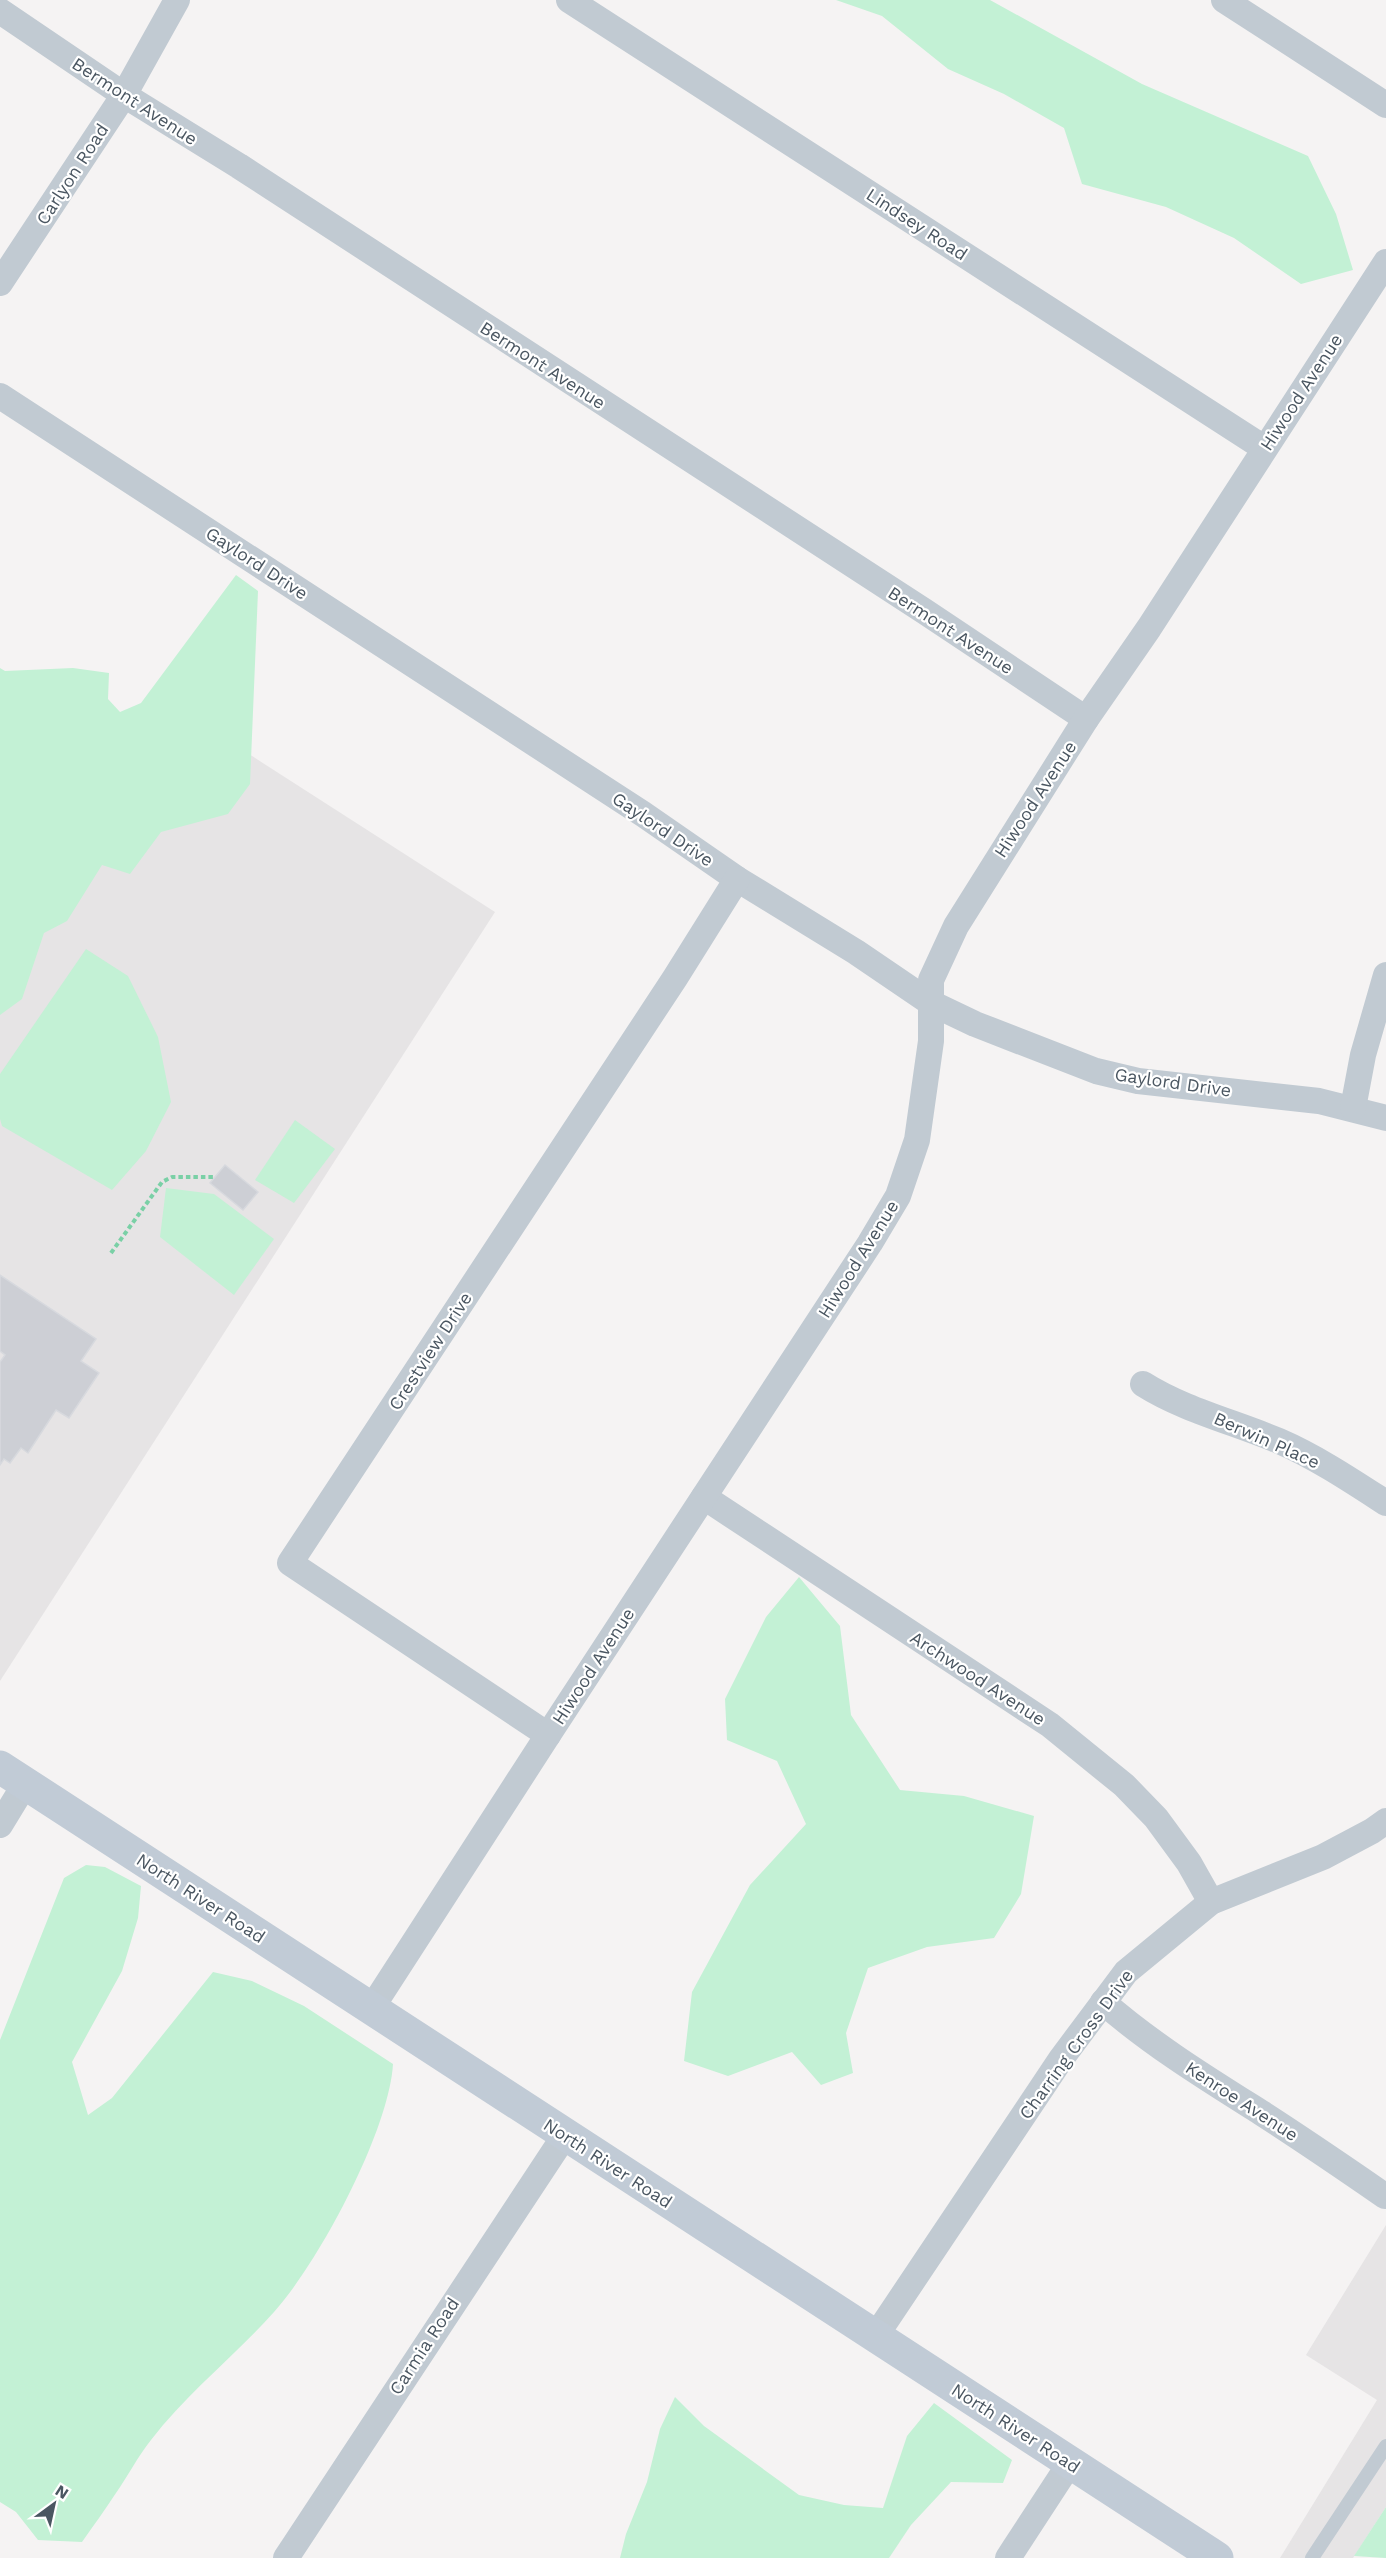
<svg xmlns="http://www.w3.org/2000/svg" width="1386" height="2558" font-family="'Work Sans',sans-serif">
<style>
.education{fill:#e6e4e5}
.green{fill:#c3f1d5}
.building{fill:#cdcfd5;stroke:#d7d9de;stroke-width:1.5}
.lines{fill:none;stroke-linecap:round;stroke-linejoin:round}
.path{stroke:#7ad0a6;stroke-width:4;stroke-dasharray:4.5 3;stroke-linecap:butt}
.lane{stroke:#c1cad2;stroke-width:14}
.street{stroke:#c1cad2;stroke-width:26}
.secondary{stroke:#c1cbd6;stroke-width:33}
.labels{text-anchor:middle;dominant-baseline:central;stroke-width:4.5;stroke-linejoin:round;paint-order:stroke}
.street-label{font-size:18px;fill:#4a5661;stroke:#fff}
</style>
<rect width="100%" height="100%" fill="#f5f3f3"/>
<g class="education">
<polygon points="174,706 495,912 0,1681 0,977"/>
<polygon points="1386,2225 1386,2507 1353,2558 1280,2558 1377,2400 1306,2355"/>
</g>
<g class="green">
<polygon points="836,0 990,0 1142,84 1308,156 1336,214 1353,270 1301,284 1234,238 1166,207 1082,184 1064,128 1004,94 948,69 882,16"/>
<polygon points="236,575 258,591 250,784 228,814 161,832 130,874 102,865 67,921 44,933 22,999 0,1015 0,668 5,671 73,668 109,673 108,699 120,712 141,703"/>
<polygon points="86,949 128,976 158,1037 171,1102 146,1151 112,1190 2,1126 0,1119 0,1074"/>
<polygon points="295,1120 335,1149 294,1203 255,1180"/>
<polygon points="166,1188 214,1194 274,1239 234,1295 160,1237"/>
<polygon points="799,1577 840,1626 851,1715 900,1790 964,1796 1034,1816 1021,1894 994,1938 927,1947 868,1968 846,2033 853,2073 821,2085 792,2052 728,2076 684,2061 692,1992 750,1885 806,1824 777,1761 727,1740 725,1699 766,1617"/>
<path d="M86,1865L105,1867L141,1886L138,1918L122,1971L72,2062L88,2115L112,2098L213,1972L252,1981L304,2006L393,2064C389,2131 319,2262 274,2312C235,2356 187,2393 151,2440C138,2456 128,2476 116,2493C105,2510 93,2526 82,2542L38,2540L16,2512L0,2502V2040L64,1878Z"/>
<polygon points="675,2397 704,2426 799,2495 844,2505 883,2508 907,2436 934,2403 1012,2460 1003,2483 951,2482 911,2525 889,2558 620,2558 626,2534 647,2482 660,2429"/>
<polygon points="1386,2507 1386,2558 1354,2556"/>
</g>
<g class="building">
<polygon points="225,1165 258,1192 243,1210 210,1183"/>
<polygon points="0,1275 96,1339 81,1361 99,1373 69,1418 56,1410 28,1453 21,1448 10,1463 4,1459 0,1465 0,1362 5,1355 0,1351"/>
</g>
<g class="lines">
<polyline class="path" points="111,1253 162,1182 172,1177 215,1177"/>
<polyline class="lane" points="1312,2558 1386,2446"/>
<g class="street">
<polyline points="569,0 1264,448"/>
<polyline points="1224,0 1386,105"/>
<polyline points="0,11 124,95 239,166 924,611 1086,719"/>
<polyline points="0,283 124,95 177,0"/>
<polyline points="0,396 643,814 737,879 856,952 931,1003 975,1024 1096,1071 1138,1081 1319,1101 1386,1118"/>
<polyline points="1353,1108 1363,1055 1386,975"/>
<path d="M1143,1384C1184,1410 1234,1422 1279,1441C1316,1457 1352,1481 1386,1503"/>
<polyline points="704,1497 1050,1725 1124,1785 1156,1818 1189,1863 1211,1902"/>
<polyline points="548,1735 290,1563 675,978 737,879"/>
<polyline points="0,1825 25,1784"/>
<path d="M1103,2002C1151,2044 1206,2078 1260,2112C1302,2139 1343,2167 1385,2196"/>
<polyline points="371,2009 548,1735 870,1243 898,1196 917,1140 931,1041 931,980 956,926 1086,719 1149,628 1386,262"/>
<polyline points="875,2337 1061,2059 1126,1972 1211,1902 1323,1857 1372,1831 1386,1821"/>
<polyline points="286,2558 565,2135"/>
<polyline points="1008,2558 1070,2463"/>
</g>
<polyline class="secondary" points="0,1767 1217,2558"/>
</g>
<g class="labels">
<g class="street-label">
<text transform="translate(135 101) rotate(33)">Bermont Avenue</text>
<text transform="translate(72 174) rotate(-57)">Carlyon Road</text>
<text transform="translate(917 224) rotate(33)">Lindsey Road</text>
<text transform="translate(543 365) rotate(33)">Bermont Avenue</text>
<text transform="translate(1301 392) rotate(-57)">Hiwood Avenue</text>
<text transform="translate(257 563) rotate(33)">Gaylord Drive</text>
<text transform="translate(951 630) rotate(33)">Bermont Avenue</text>
<text transform="translate(1035 799) rotate(-57)">Hiwood Avenue</text>
<text transform="translate(663 829) rotate(34)">Gaylord Drive</text>
<text transform="translate(1173 1082) rotate(8)">Gaylord Drive</text>
<text transform="translate(858 1259) rotate(-58)">Hiwood Avenue</text>
<text transform="translate(430 1351) rotate(-57)">Crestview Drive</text>
<text transform="translate(1267 1440) rotate(24)">Berwin Place</text>
<text transform="translate(593 1666) rotate(-57)">Hiwood Avenue</text>
<text transform="translate(978 1678) rotate(33)">Archwood Avenue</text>
<text transform="translate(201 1898) rotate(33)">North River Road</text>
<text transform="translate(1076 2044) rotate(-54)">Charring Cross Drive</text>
<text transform="translate(1242 2101) rotate(33)">Kenroe Avenue</text>
<text transform="translate(608 2163) rotate(33)">North River Road</text>
<text transform="translate(424 2346) rotate(-57)">Carmia Road</text>
<text transform="translate(1016 2428) rotate(33)">North River Road</text>
</g>
</g>
<g transform="translate(54 2504) rotate(33)" stroke="#ffffff" stroke-width="4.5" paint-order="stroke">
<path d="M0-4.5L10 22L0 15L-10 22Z" fill="#4a5661"/>
<text y="-9" font-size="16" font-weight="bold" text-anchor="middle" fill="#4a5661">N</text>
</g>
</svg>
